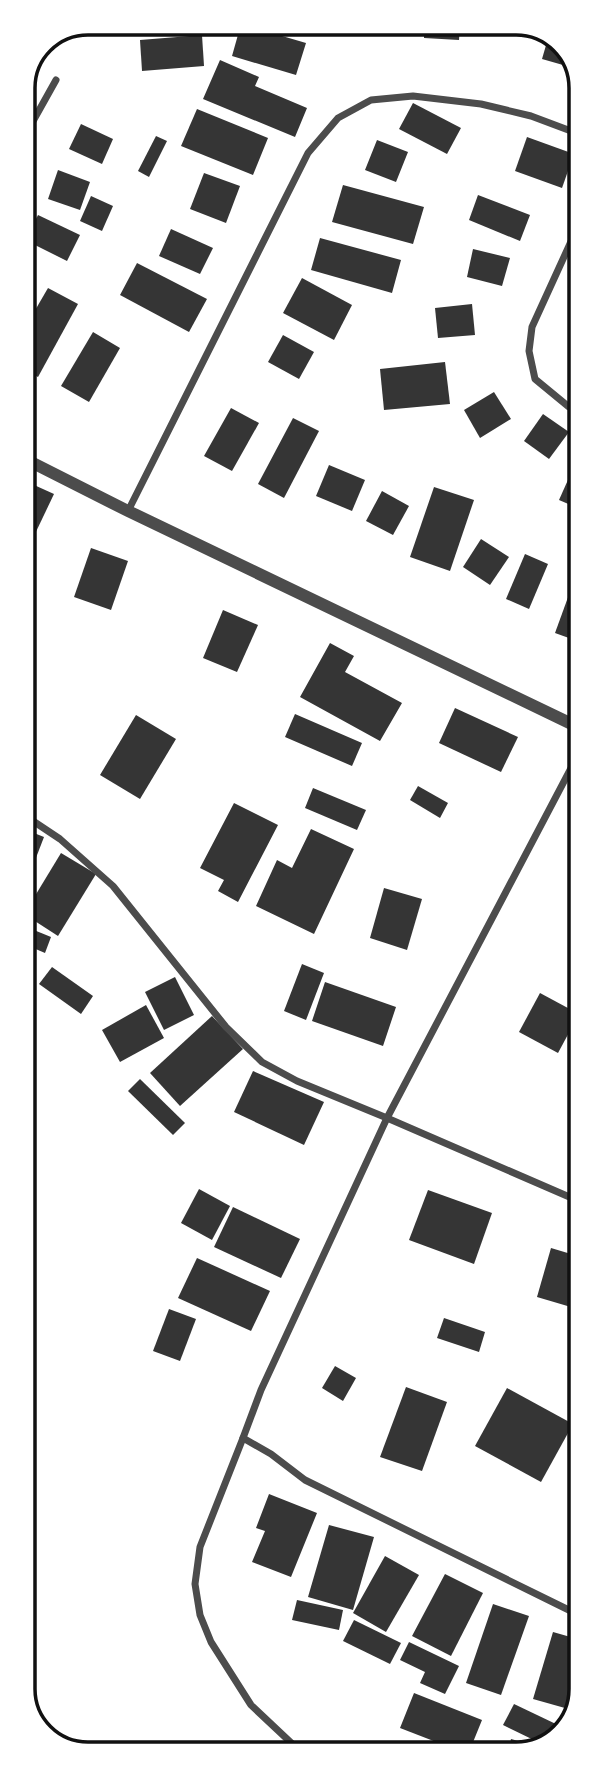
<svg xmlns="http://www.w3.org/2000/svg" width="604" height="1777" font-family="'PT Sans Narrow',sans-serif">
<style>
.building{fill:#353535}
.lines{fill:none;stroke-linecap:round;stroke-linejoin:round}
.minor{stroke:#4c4c4c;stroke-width:7}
.tertiary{stroke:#4c4c4c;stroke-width:12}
.rim{fill:none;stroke:#111;stroke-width:3.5}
</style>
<rect width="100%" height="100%" fill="#fff"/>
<g class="building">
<polygon points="313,23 340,23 339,30 312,27"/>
<polygon points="424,23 460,23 459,40 424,38"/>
<polygon points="475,23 515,23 516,29 478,35"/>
<polygon points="241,24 306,43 296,75 232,56"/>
<polygon points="202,35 204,66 142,71 140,40"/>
<polygon points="549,35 559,39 577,69 542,59"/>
<polygon points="220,60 259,77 255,86 307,108 295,137 203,99"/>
<polygon points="413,103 461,128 447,154 399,129"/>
<polygon points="197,109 268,138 253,175 181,146"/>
<polygon points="81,124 113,139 102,164 69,149"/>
<polygon points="156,136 167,141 149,177 138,171"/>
<polygon points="527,137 574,154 562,188 515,171"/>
<polygon points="377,140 408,152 396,182 365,170"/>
<polygon points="58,170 90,182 80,210 48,199"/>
<polygon points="204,173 240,186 226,223 190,209"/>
<polygon points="343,185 424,207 413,244 332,222"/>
<polygon points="478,195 530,215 520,241 469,220"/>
<polygon points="91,196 113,206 102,231 80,221"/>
<polygon points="38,215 80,235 67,261 25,240"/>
<polygon points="171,229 213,248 200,274 159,256"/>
<polygon points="320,238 401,260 392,293 311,270"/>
<polygon points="473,249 510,258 502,286 467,277"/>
<polygon points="137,263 207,299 189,332 120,295"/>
<polygon points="302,278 352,305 334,340 283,313"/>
<polygon points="48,288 78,304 38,377 23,369 23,331"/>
<polygon points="472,304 475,335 438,338 435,308"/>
<polygon points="93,332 120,348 89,402 61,386"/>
<polygon points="283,335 314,352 299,379 268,362"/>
<polygon points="445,362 450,404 384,410 380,369"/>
<polygon points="494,392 511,419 480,438 464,410"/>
<polygon points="231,408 259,423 232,471 204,456"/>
<polygon points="543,414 569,432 549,459 524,441"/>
<polygon points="293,418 319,431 284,498 258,484"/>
<polygon points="580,453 580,509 559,500"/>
<polygon points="329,465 365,480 352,511 316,496"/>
<polygon points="23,480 54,494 23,559"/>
<polygon points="434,487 474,500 450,571 410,557"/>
<polygon points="382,491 409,506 393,535 366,521"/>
<polygon points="481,539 509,557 490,585 463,567"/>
<polygon points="91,548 128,561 111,610 74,597"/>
<polygon points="525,554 548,564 529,609 506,599"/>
<polygon points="579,567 580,567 580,642 555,633"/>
<polygon points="223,610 258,625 237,672 203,658"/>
<polygon points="330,643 354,656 345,672 402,703 380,741 300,697"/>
<polygon points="455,708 518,737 501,772 439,743"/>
<polygon points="295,714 362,743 352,766 285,737"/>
<polygon points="136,715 176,739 140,799 100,775"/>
<polygon points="418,786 448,803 440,818 410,800"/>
<polygon points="313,788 366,810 357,830 305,808"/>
<polygon points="234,803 278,825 238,902 218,891 224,880 200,868"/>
<polygon points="24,829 44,837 24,889"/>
<polygon points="311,829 354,849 314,934 256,906 277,860 292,868"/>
<polygon points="61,853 96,874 58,936 24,914"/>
<polygon points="384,888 422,899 407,950 370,938"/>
<polygon points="29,928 51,937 45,953 24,944 24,939"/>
<polygon points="302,964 324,973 306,1020 284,1011"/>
<polygon points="52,967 93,996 81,1014 39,984"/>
<polygon points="175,977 194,1015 164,1030 145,992"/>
<polygon points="325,982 396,1007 383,1046 312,1021"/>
<polygon points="540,993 579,1014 558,1053 519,1032"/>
<polygon points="146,1005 164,1038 120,1062 102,1030"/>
<polygon points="212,1016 243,1049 180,1106 150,1073"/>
<polygon points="253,1071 324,1102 304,1145 234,1112"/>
<polygon points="140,1079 185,1123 173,1135 128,1091"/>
<polygon points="199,1189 230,1206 212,1240 181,1223"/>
<polygon points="428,1190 492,1213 474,1264 409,1240"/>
<polygon points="233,1207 300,1239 281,1278 214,1247"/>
<polygon points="551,1248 581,1257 581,1310 537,1297"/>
<polygon points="197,1258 270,1291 251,1331 178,1298"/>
<polygon points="169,1309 196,1319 180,1361 153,1351"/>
<polygon points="444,1318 485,1332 479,1352 437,1338"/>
<polygon points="335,1366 356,1378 343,1401 322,1388"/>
<polygon points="406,1387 447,1402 422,1471 380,1457"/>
<polygon points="507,1388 573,1424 541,1482 475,1446"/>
<polygon points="269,1494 317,1513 291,1577 252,1562 265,1531 256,1528"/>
<polygon points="329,1525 374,1537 353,1610 308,1597"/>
<polygon points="385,1556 419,1575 386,1632 353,1613"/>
<polygon points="445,1574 483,1593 451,1656 412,1636"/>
<polygon points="297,1600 343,1610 339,1630 292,1620"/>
<polygon points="493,1604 529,1616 501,1695 466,1683"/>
<polygon points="354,1620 401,1643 390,1664 343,1641"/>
<polygon points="553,1632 581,1640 581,1678 572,1710 533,1699"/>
<polygon points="409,1642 459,1666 445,1694 420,1683 425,1672 400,1660"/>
<polygon points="414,1693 482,1720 469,1752 462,1752 400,1728"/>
<polygon points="514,1704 558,1725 552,1739 544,1745 503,1725"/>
<polygon points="511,1739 540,1747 532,1752 508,1752"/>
</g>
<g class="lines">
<g class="minor">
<polyline points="23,139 56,80"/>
<polyline points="579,224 532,327 529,351 535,379 569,407 580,411"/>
<polyline points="128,511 308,153 338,118 371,100 413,96 481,104 531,116 579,134"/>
<polyline points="580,751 387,1118 261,1390 243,1438 271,1454 305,1480 581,1616"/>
<polyline points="24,815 60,839 113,886 226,1027 262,1062 297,1081 387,1118 581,1202"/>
<polyline points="243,1438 200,1547 195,1584 200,1615 211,1642 251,1705 302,1753"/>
</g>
<polyline class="tertiary" points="23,458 128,511 580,728"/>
</g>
<path d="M0 0H604V1777H0ZM88 35H516A53 53 0 0 1 569 88V1689A53 53 0 0 1 516 1742H88A53 53 0 0 1 35 1689V88A53 53 0 0 1 88 35Z" fill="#fff" fill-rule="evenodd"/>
<path class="rim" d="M88 35H516A53 53 0 0 1 569 88V1689A53 53 0 0 1 516 1742H88A53 53 0 0 1 35 1689V88A53 53 0 0 1 88 35Z"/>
</svg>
